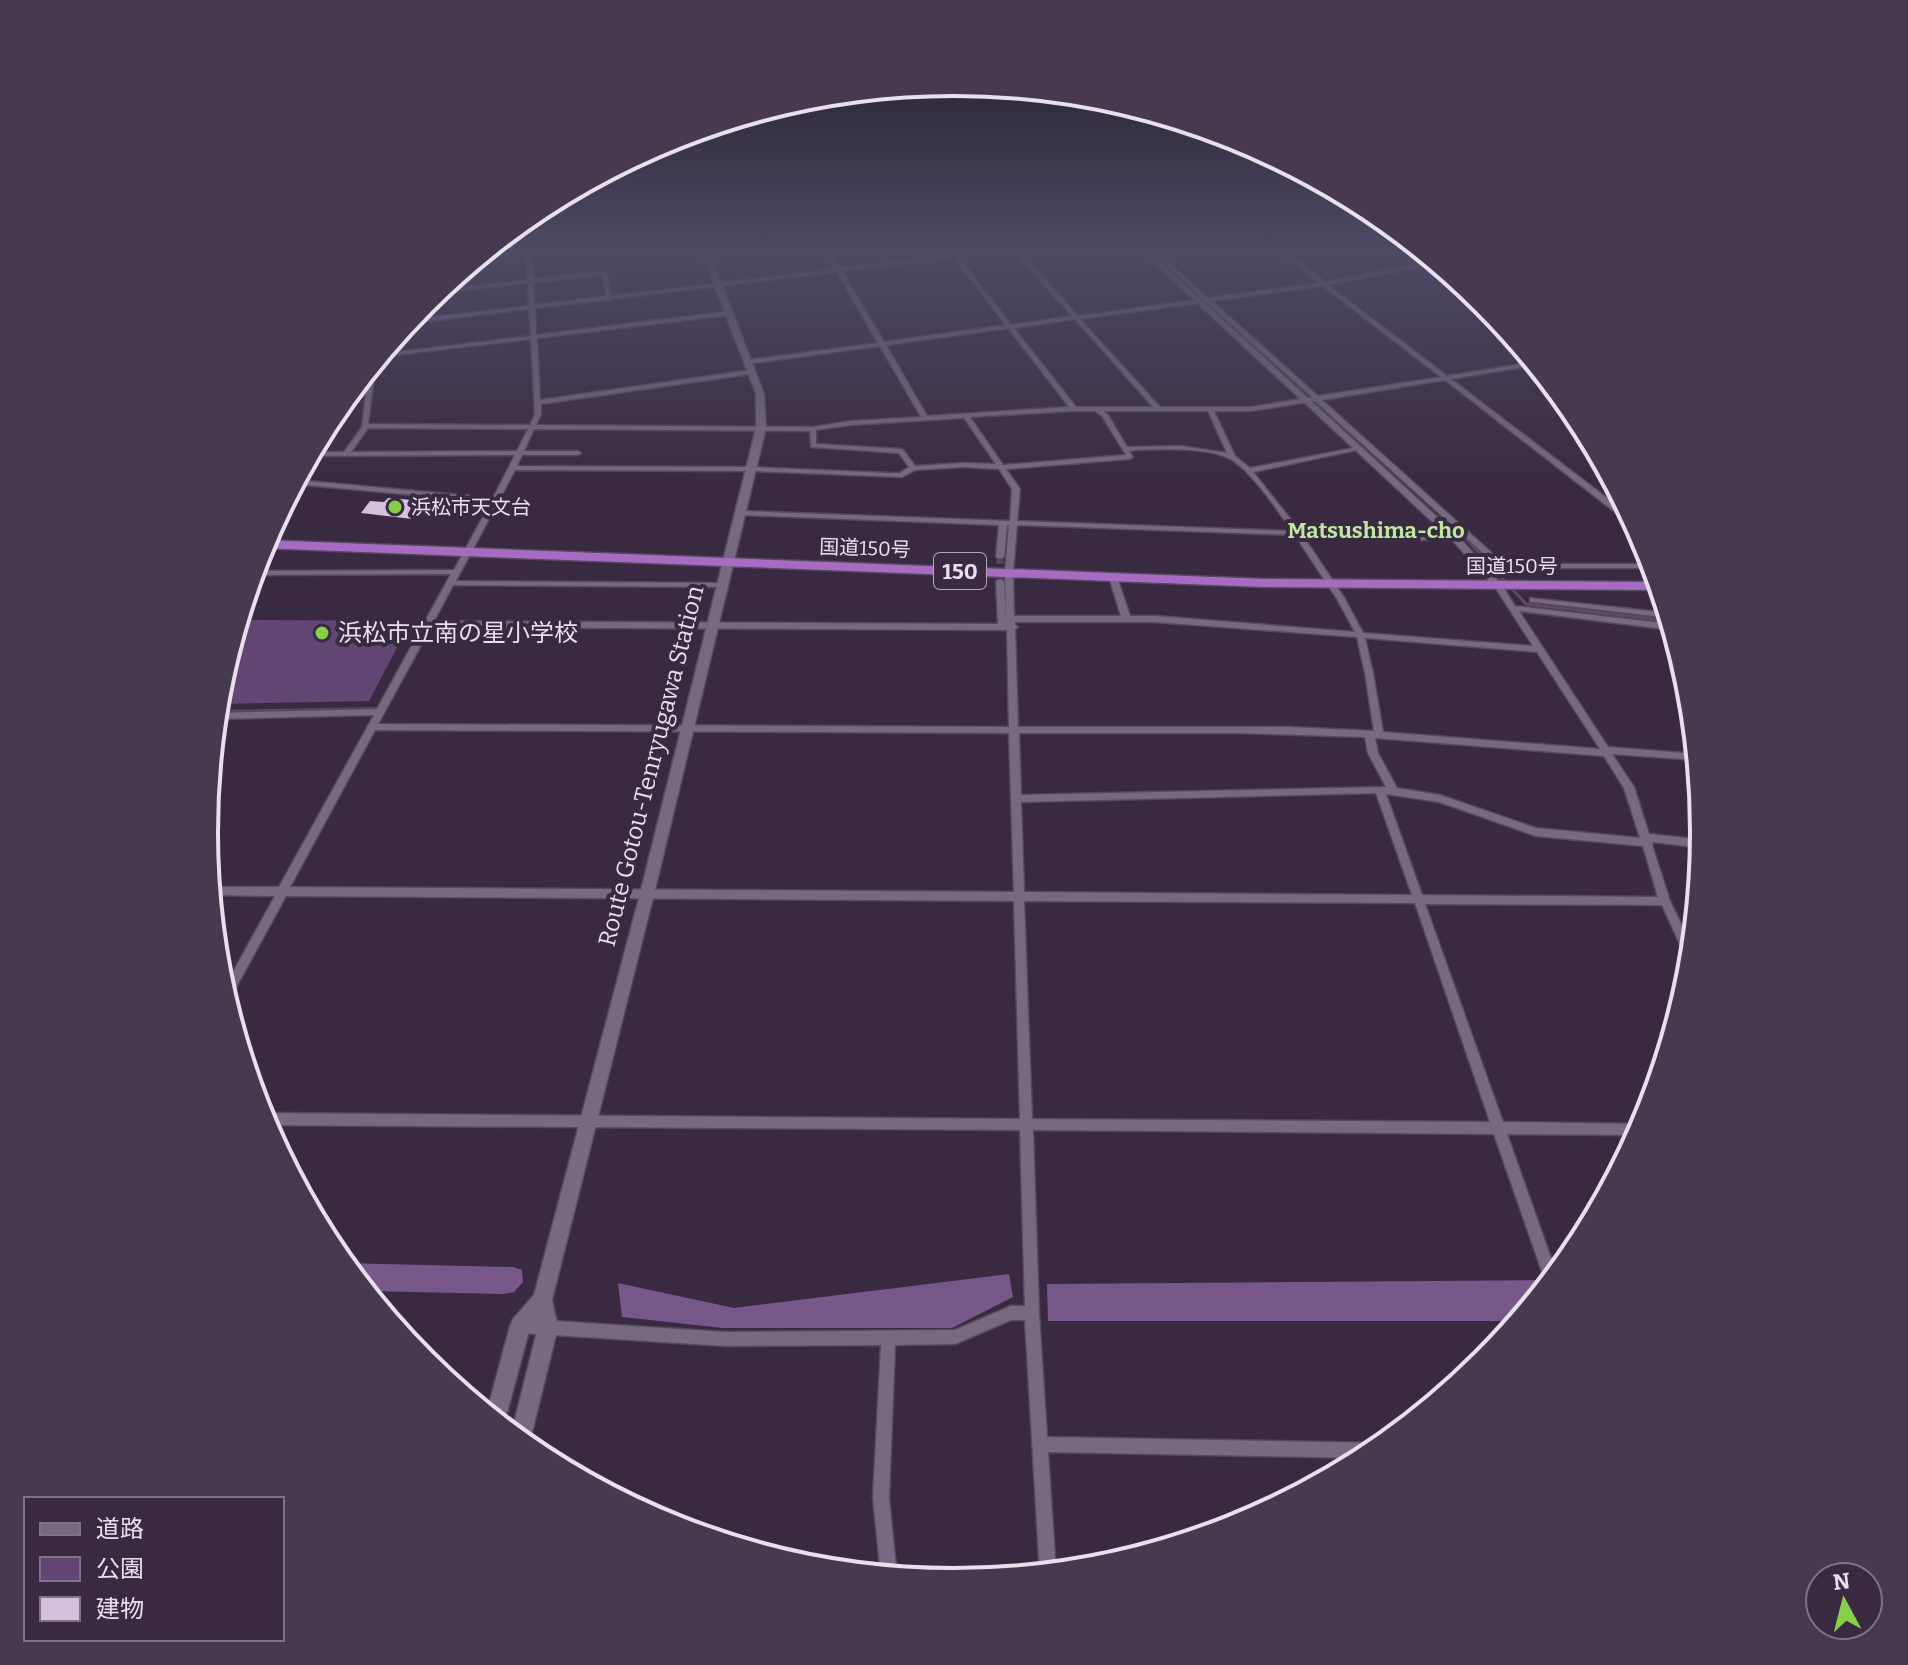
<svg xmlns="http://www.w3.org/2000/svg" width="1908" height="1665" font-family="Bitter,'Noto Sans JP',serif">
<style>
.green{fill:#634674}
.forest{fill:#78578a}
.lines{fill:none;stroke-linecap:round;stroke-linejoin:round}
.stream-far2{stroke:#60476b;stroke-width:2}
.stream-far1{stroke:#60476b;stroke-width:3}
.stream{stroke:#60476b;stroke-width:4}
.building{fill:#d3c1dd}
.minor-tunnel{stroke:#53455b;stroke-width:7;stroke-dasharray:7 4;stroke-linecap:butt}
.minor-casing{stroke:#54485b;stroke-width:3}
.tertiary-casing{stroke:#54485b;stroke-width:3}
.secondary-casing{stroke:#54485b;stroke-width:3}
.trunk-casing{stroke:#54485b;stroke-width:3}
.minor{fill:#786982;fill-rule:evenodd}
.tertiary{fill:#786982;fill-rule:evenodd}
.secondary{fill:#786982;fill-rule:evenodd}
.trunk{fill:#a66cc4;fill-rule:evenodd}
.poi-dot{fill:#88cf49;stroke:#392a41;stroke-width:3}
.labels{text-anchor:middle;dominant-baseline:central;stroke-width:8;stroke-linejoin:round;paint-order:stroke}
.far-poi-label{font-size:20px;fill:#e9e0ee;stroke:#392a41;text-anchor:start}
.far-street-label{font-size:20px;fill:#e9e0ee;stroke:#392a41}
.far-neighbourhood-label{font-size:22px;font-weight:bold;fill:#bee7a2;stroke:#392a41}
.shield{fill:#392a41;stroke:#b4a9ba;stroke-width:2}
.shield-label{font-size:22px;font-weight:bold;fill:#e9e0ee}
.poi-label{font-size:24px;fill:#e9e0ee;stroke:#392a41;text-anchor:start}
.street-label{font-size:24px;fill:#e9e0ee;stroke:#392a41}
.rim{fill:none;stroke:#e9e0ee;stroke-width:4}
</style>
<rect width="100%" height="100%" fill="#392a41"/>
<polygon class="green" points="243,620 411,621 369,701 216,704 234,634"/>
<g class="forest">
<polygon points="341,1263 513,1267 522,1270 523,1282 514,1292 504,1294 364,1291"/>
<polygon points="1009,1274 1013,1297 952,1328 723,1328 622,1317 618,1283 734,1308"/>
<polygon points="1546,1280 1541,1294 1504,1321 1048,1321 1047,1284"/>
</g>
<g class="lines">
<g class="stream-far2">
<polyline points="1157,258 1314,399"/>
<polyline points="405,324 710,288 694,248"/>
</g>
<polyline class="stream-far1" points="1460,532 1526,604 1670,621"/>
<polyline class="stream" points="215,712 375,709"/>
</g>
<polygon class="building" points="388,498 425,501 422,505 427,505 419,516 412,519 361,513 370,501 384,502"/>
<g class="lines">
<polyline class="minor-tunnel" points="1000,557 1000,581"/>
<g class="minor-casing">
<g id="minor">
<path d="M533,248H539L532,255L533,279L604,271L607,273L611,296L836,269L823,248H829L840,268L952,255L946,248H952L957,254L1009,248H1026L1019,250L1078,316L1203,299L1160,259H1157L1147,248H1153L1162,256L1224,248H1240L1165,259L1208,298L1319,283L1288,259L1267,248C1289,248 1309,270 1325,282L1421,263L1405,248H1411L1426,262L1435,261L1438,263L1430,265L1479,297L1488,306H1485L1424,266L1328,285L1447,376L1534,362L1537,365L1451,379L1633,518L1637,526H1633L1445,380L1322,400L1504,564H1653L1654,568H1479V564H1495L1315,401L1251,411H1214L1235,456L1250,468L1359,447V449L1357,450L1253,472L1300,531L1456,537L1460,539L1456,541L1303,536L1345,599L1363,633L1533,646L1495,587L1499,585H1502L1515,606L1671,624L1672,630L1519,611L1608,747L1697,754V760L1612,754L1634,787L1649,834L1704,840L1703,848L1653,842L1652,845L1670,901L1693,949L1692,963L1688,962L1662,905L1425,904L1503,1122L1645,1124L1639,1135L1507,1134L1557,1275L1547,1286L1494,1134L1033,1130L1039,1313L1047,1437L1377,1443L1382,1446L1368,1458L1048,1452L1056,1573L1040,1575L1025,1320H1011L955,1344L895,1345L889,1498L897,1577L881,1576L873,1498L881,1345L725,1346L522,1333L517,1331L515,1326L517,1321L522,1319L725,1332L955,1330L1011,1306H1025L1020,1130L263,1125L259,1114L260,1113L1020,1119L1014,901L286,896L228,1002L225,1003L222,992L275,896L210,895L209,887H279L374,715L215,719V713L377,709L451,574L252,575L253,571L454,570L491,502L294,484L296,480L493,498L515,455L309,456L311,452H344L362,427L369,368L374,362L376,363L368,424L530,425L535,414L531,339L378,357L381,354L531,336L529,309L405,324L427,298L440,288L441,290L528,280L526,257L476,258L480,255L528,253ZM1014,251L1072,316L1011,325L959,257ZM954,258L1006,325L884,342L842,271ZM837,272L878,343L748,360L745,362L748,364L880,346L921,417L851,421L813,427L536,425L541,414V404L751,374L754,372L751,370L540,400L537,338L730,315L733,313L730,311L536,335L535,308L607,300L609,301L612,299ZM602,275L606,296L535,305L533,283ZM528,283L529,306L415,319L438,293ZM1323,286L1441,377L1318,396L1212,301ZM1206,302L1312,397L1251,407H1160L1080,319ZM1075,319L1153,407H1076L1014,328ZM1008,328L1069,407L927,416L886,345ZM1074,411H1095L1102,416L1126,455L1003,465L970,417ZM1104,411H1208L1227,453L1181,446L1127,447L1108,415ZM964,418L996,464L963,463L915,466L903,450L901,449L816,444V430L851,425ZM368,428L528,429L517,451L351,452ZM534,429L810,431L811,447L899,453L909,467L900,473H889L752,467L517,466L522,455H578L581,453L578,451H524ZM1136,450C1160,449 1208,447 1230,459C1251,470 1278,511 1292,531L1017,521L1020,489L1006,469L1130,459L1133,457L1129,451ZM963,467L999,469L1012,489L1010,521L741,511L737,513L741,515L999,525L996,557L1000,559L1004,557L1007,525H1009L1005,573L1006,624L1004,581L1000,579L996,581L998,624L434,621L453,585L723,587L727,585L723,583L456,581L515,470L752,471L902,477L915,470ZM1017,525L1295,535L1337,599L1355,632L1155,616H1130L1117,577L1113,575L1109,577L1121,616H1014L1013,573ZM1015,622H1155L1357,637L1365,673L1374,731L1289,727H1018L1015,629L1018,627L1015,625ZM431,627L1007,630L1009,727L378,724ZM1365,638L1537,652L1600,749L1383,732L1373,673ZM375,730L1009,733L1014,892L290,887ZM1019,733H1236L1365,737L1368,753L1386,787L1021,795ZM1375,738L1604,756L1624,788L1640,838L1536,828L1440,795L1397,788L1378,753ZM1376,793L1412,895L1024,892L1021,802ZM1386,794L1439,802L1536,836L1643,846L1658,897L1422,895ZM1024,901L1415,903L1490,1122L1032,1119Z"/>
<polygon points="1530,598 1668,613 1670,618 1533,602 1530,602"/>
</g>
</g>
<g class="tertiary-casing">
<polygon id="tertiary" points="1138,248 1145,248 1459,537 1502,585 1502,589 1496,589 1453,541"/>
</g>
<g class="secondary-casing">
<polygon id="secondary" points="700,248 708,248 764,394 766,428 654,894 552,1300 558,1327 528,1449 511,1435 538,1327 537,1321 529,1331 503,1428 486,1415 510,1326 513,1319 534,1295 640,894 756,428 756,394"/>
</g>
<g class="trunk-casing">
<polygon id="trunk" points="263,540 1264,579 1658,582 1661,590 1264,587 260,548"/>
</g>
<use href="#minor" class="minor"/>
<use href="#tertiary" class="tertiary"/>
<use href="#secondary" class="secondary"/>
<use href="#trunk" class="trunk"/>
</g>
<linearGradient id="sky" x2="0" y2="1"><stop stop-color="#1f1724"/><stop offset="0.52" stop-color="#4e4a65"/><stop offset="1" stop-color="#4e4a65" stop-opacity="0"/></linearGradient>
<rect width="1908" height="481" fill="url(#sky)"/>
<g class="poi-dot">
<circle cx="395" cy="507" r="8"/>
<circle cx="322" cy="633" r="8"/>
</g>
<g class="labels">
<g class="far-poi-label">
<text x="411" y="507">浜松市天文台</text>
</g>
<g class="far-street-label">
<text transform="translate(865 548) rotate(2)">国道150号</text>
<text x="1512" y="566">国道150号</text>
</g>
<g class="far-neighbourhood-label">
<text x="1376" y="530">Matsushima-cho</text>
</g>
<rect class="shield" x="934" y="553" width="52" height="36" rx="6"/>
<g class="shield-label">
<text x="960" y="571">150</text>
</g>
<g class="poi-label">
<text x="338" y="633">浜松市立南の星小学校</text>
</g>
<g class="street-label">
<text transform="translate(651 766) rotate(-76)">Route Gotou-Tenryugawa Station</text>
</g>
</g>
<path d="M0 0H1908V1665H0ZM218 832a736 736 0 1 1 1472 0a736 736 0 1 1-1472 0Z" fill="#47394f" fill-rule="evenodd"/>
<path class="rim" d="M218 832a736 736 0 1 1 1472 0a736 736 0 1 1-1472 0Z"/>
<rect x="24" y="1497" width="260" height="144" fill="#392a41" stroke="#7f7386" stroke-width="2"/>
<rect x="40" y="1523" width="40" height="12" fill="#786982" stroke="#7f7386" stroke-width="2"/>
<text x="96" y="1537" font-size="24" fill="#e9e0ee">道路</text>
<rect x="40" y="1557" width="40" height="24" fill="#634674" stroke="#7f7386" stroke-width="2"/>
<text x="96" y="1577" font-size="24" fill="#e9e0ee">公園</text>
<rect x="40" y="1597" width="40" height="24" fill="#d3c1dd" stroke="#7f7386" stroke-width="2"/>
<text x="96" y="1617" font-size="24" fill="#e9e0ee">建物</text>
<g transform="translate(1844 1601) rotate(353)"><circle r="38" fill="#392a41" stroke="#7f7386" stroke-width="2"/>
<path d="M0-6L14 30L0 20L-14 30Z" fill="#88cf49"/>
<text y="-12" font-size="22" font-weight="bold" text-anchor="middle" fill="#e9e0ee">N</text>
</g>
</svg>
